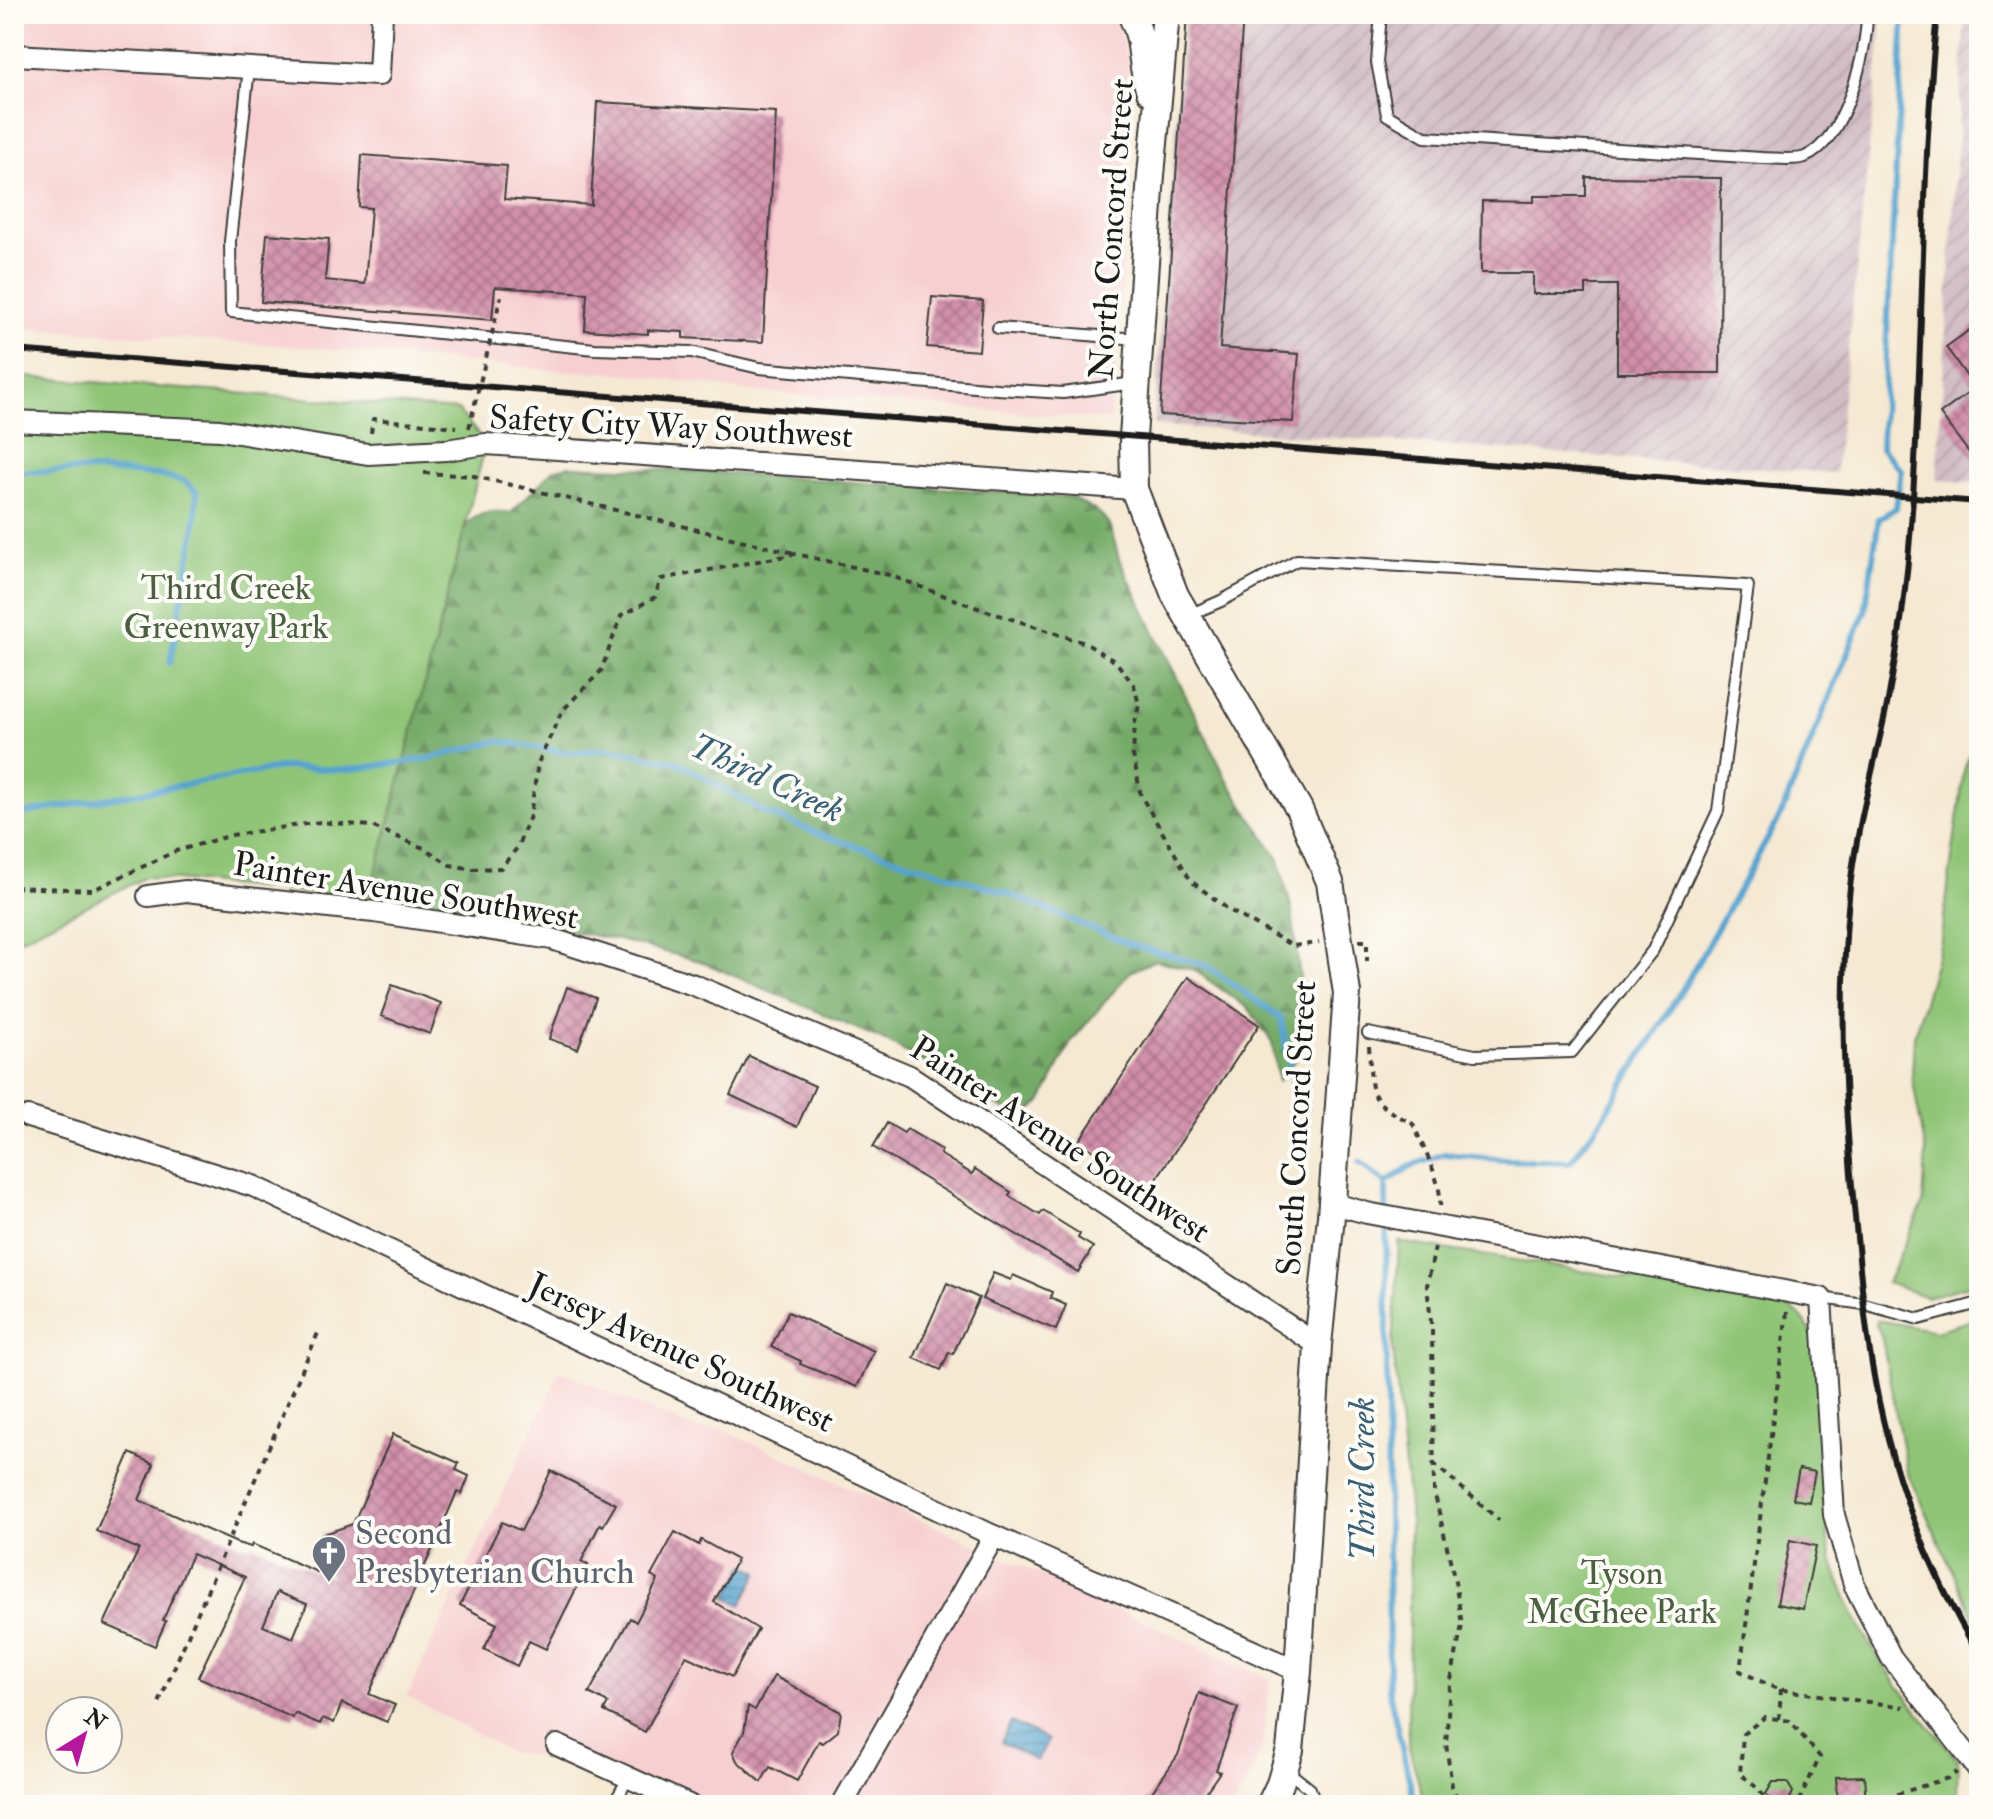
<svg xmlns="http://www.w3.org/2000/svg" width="1993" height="1819" font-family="'IM FELL Double Pica',serif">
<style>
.built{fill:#f7cfd0}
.industrial{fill:url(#industrial-furrows)}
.forest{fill:url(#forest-firs);stroke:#486342;stroke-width:2}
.green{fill:#90c577;stroke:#56704a;stroke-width:2}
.water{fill:url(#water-rules);stroke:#3a6076;stroke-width:2}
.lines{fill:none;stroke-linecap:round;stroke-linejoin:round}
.stream{stroke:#57a3cf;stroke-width:6}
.building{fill:url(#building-cross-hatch);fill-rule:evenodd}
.service-casing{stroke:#3d3b37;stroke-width:14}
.minor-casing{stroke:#3d3b37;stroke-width:24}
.tertiary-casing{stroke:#3d3b37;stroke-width:30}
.path{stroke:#3d3b37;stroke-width:4;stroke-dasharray:6 6;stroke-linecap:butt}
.service{stroke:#fff;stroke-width:10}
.minor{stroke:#fff;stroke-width:20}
.tertiary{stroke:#fff;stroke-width:26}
.rail{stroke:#1c1c1c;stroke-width:6}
.path-bridge{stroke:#3d3b37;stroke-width:4;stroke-dasharray:6 6;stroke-linecap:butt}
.labels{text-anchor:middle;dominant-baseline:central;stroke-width:8;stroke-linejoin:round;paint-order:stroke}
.street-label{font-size:34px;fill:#1c1c1c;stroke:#fdfcf7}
.park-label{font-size:34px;fill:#4a6040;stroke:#fdfcf7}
.worship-label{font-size:34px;fill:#5b616d;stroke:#fdfcf7;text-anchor:start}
.water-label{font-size:36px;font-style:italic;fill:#3a6076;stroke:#fdfcf7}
</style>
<defs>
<pattern id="industrial-furrows" width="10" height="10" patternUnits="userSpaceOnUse" patternTransform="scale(2)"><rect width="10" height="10" fill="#d2bdc5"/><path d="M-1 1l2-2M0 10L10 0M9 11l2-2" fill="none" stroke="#b4a2a9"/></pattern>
<pattern id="forest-firs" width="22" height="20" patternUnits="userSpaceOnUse" patternTransform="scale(2)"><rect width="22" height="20" fill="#74aa68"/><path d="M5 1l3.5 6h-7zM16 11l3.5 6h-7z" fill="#5e8a55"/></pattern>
<pattern id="water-rules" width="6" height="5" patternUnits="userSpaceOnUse" patternTransform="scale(2)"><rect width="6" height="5" fill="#57a3cf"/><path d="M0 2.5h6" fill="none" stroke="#4784a7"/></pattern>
<pattern id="building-cross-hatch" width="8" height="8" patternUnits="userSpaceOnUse" patternTransform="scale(2)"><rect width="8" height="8" fill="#d28faa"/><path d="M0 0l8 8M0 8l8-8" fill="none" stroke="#aa748a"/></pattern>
</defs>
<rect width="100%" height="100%" fill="#fdfcf7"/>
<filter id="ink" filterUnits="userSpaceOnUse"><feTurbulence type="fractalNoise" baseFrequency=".0125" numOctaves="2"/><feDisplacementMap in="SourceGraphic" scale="16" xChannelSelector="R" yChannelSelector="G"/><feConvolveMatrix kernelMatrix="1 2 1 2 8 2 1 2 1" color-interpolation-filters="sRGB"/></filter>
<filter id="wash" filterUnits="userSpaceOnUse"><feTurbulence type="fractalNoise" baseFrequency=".006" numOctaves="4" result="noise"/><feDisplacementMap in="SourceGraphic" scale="32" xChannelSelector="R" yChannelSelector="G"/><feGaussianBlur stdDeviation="1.8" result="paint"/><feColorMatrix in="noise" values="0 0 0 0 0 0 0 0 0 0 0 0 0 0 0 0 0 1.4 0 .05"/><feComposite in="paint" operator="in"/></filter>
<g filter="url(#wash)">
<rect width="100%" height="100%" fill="#f5e9d3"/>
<g class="built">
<polygon points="22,14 1114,14 1129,63 1122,285 1110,420 750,391 622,373 564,371 304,347 14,327 14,72 17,72"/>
<polygon points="560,1371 693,1428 723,1430 1270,1679 1263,1744 1248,1781 1233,1805 646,1805 549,1757 509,1752 407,1696"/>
</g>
<g class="industrial">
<polygon points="1184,14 1883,14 1835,473 1154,425"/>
<polygon points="1965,14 1979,15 1979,483 1937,480"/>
</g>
<path class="forest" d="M567,466L677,470L1069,497C1109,516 1108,516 1119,559L1226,778L1279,860L1292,911L1303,1004L1299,1055L1278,1081L1272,1042L1249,1009L1194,970L1155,960L1130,972L1071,1042L1042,1101L1021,1119L888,1042L700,961L618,940L478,915L369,899L466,524C481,512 492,510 511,513L553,470Z"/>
<g class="green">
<polygon points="14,376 458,410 486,444 369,899 146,877 20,939 14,938"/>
<polygon points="1979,730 1979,1283 1927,1297 1887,1283 1923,1204 1926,1153 1912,1076 1914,1037 1940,946 1964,770"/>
<path d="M1399,1242L1750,1297C1788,1305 1803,1306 1816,1346L1828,1542C1845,1624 1904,1698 1958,1759L1957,1792L1971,1805H1425L1408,1744L1410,1518L1393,1347Z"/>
<polygon points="1979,1318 1979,1629 1907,1472 1882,1339 1876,1324 1877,1320 1936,1331"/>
</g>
<g class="water">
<polygon points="745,1565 759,1572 741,1605 727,1597"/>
<polygon points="1011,1722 1048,1740 1037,1761 1001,1742"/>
</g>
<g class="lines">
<g class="stream">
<polyline points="20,472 90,470 158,475 184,481 197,492 195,528 170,663"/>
<polyline points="14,815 285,767 345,770 427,759 498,741 568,753 609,749 677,762 766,813 830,838 1007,893 1129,944 1207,966 1281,1018 1294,1094 1306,1107"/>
<polyline points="1359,1162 1386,1183 1389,1691 1415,1805"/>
<polyline points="1386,1183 1409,1167 1444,1154 1506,1160 1570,1162 1599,1124 1685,985 1780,817 1865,611 1879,518 1896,508 1901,470 1881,448 1904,14"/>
</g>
</g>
<g id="blocks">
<g class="building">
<polygon points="1187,14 1243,14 1220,348 1299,354 1293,422 1160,415"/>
<polygon points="597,102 776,112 763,342 683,338 683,332 648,330 648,334 585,330 587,293 495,287 492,320 261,302 267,234 329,239 325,280 365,284 371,208 359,207 362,155 507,166 504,199 591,205"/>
<polygon points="1586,177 1721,178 1720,373 1617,373 1617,285 1586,285 1586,294 1533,294 1533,273 1481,273 1482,201 1534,202 1534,196 1586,196"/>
<polygon points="932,297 983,301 979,351 927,347"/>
<polygon points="1979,323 1979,466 1940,414 1975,388 1946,347"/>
<polygon points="1188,977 1259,1025 1150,1188 1079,1141"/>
<polygon points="392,985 441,1003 430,1034 381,1016"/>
<polygon points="567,987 596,998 578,1049 549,1039"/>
<polygon points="749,1056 815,1086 797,1127 730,1095"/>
<polygon points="887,1123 904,1133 907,1129 942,1150 940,1154 972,1174 975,1169 1011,1192 1009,1196 1040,1215 1043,1211 1080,1234 1078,1238 1093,1247 1078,1272 873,1147"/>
<polygon points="993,1273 1011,1280 1013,1275 1052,1292 1050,1298 1066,1305 1056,1330 982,1299"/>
<polygon points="947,1283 979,1298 953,1354 949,1352 941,1370 914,1358"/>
<polygon points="788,1312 874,1351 857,1387 800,1364 801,1361 771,1347"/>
<path d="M393,1434L459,1463L456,1470L469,1476L462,1494L457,1492L369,1694L395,1705L387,1722L342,1703L334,1723L323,1718L320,1724L295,1713L293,1718L198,1677L245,1577L192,1554L163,1620L166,1621L155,1646L104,1624L139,1549L96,1531L130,1453L154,1464L139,1500L237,1543L251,1547L252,1544L331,1578L319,1545L324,1544L321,1535L353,1524ZM277,1592L307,1604L293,1638L263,1626Z"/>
<polygon points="1799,1469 1815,1472 1809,1502 1793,1499"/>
<polygon points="551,1471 616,1504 603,1526 600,1524 581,1562 588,1565 546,1649 529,1641 517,1666 484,1649 497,1624 460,1605 502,1522 521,1531"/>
<polygon points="675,1532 699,1545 701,1540 737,1560 714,1602 758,1629 732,1677 686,1656 645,1732 604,1711 608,1703 589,1693 630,1618 636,1622 658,1580 651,1576"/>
<polygon points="1790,1540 1816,1546 1803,1609 1777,1604"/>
<polygon points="774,1676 841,1712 838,1731 823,1743 819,1741 797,1781 770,1767 761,1782 737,1761 733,1752 744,1732 748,1706 755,1710"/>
<polygon points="1199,1693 1238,1708 1216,1770 1220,1772 1197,1805 1143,1805 1178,1755"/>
<polygon points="1864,1776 1866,1802 1838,1804 1836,1777"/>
<polygon points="1773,1782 1787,1782 1793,1792 1787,1805 1773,1804 1766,1794"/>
</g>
</g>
</g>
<g filter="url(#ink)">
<use href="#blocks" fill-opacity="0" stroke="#3d3b37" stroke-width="2"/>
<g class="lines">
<g class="service-casing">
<g id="service">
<path d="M1381,14L1377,62L1387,115L1425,137L1762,158C1775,158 1794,161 1805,157C1845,140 1867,53 1867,14"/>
<polyline points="249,68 230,241 231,312 595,349 691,352 759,368 997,389 1063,393 1134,383"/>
<polyline points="998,328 1138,339"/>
<polyline points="1189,615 1221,601 1297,560 1748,586 1718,811 1653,950 1572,1052 1475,1055 1368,1033"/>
<polyline points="1821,1298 1864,1304 1919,1319 1979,1303"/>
<polyline points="1286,1770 1310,1789 1316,1805"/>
<polyline points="613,1805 629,1777"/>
</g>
</g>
<g class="minor-casing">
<g id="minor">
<polyline points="14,55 379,75 382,14"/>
<polyline points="14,421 220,430 368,454 446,450 486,444 1134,489"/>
<polyline points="148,896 186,891 374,912 552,939 694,985 910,1076 1318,1345"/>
<polyline points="28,1117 253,1186 994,1536 1298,1671"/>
<polyline points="1331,1203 1367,1213 1821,1298 1834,1515 1854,1584 1891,1657 1979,1770"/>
<polyline points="557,1745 689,1805"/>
<polyline points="842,1805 994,1536"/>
</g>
</g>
<g class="tertiary-casing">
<g id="tertiary">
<path d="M1131,14C1146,42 1139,64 1150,91"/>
<polyline points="1166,14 1151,175 1133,437 1134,489 1175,595 1299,809 1330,882 1347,993 1331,1216 1318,1345 1298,1671 1290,1750 1280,1784 1270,1805"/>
</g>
</g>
<g class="path">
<polyline points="371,433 373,419 457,427"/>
<polyline points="424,473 474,476 794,553"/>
<polyline points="14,887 93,890 176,851 232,835 320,822 371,826 426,849 450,865 473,869 501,868 517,848 530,816 538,763 562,711 601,671 621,616 655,597 661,579 796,554 889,575 975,607 1085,643 1116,662 1134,685 1139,705 1135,722 1133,755 1141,796 1191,881 1229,910 1293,946 1319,943"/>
<polyline points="1359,941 1367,941 1367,961"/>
<path d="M1369,1046C1372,1097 1366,1099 1413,1124C1422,1145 1443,1184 1440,1206"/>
<polyline points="1435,1247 1427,1286 1432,1331 1434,1491 1455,1581 1462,1625 1450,1685 1446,1744 1452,1786 1460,1805"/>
<polyline points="1787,1312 1740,1671 1777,1689 1904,1707"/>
<polyline points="1433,1463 1499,1520"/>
<polyline points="159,1703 318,1333"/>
<polyline points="1779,1719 1781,1689"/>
<polyline points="1772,1805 1752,1783 1740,1774 1743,1734 1765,1717 1790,1721 1820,1757 1797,1805"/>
<polyline points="1863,1805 1948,1778 1957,1772"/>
</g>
<use href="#service" class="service"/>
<use href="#minor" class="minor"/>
<use href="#tertiary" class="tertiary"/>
<g class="rail">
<path d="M1937,14C1920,184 1924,355 1911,525C1907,584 1899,642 1888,700C1875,765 1855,831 1849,897C1839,1000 1844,1104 1854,1207C1860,1265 1864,1324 1875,1382C1893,1478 1929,1571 1979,1655"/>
<polyline points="14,350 1979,502"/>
</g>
<polyline class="path-bridge" points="469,428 501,296"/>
</g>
</g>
<defs>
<g id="church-pin" transform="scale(1.8)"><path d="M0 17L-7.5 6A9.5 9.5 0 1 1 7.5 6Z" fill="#6b7280" stroke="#fdfcf7"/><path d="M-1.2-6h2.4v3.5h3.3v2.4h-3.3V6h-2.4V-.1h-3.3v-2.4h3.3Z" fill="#fff"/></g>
</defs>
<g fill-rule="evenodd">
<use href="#church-pin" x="329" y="1553"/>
</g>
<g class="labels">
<g class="street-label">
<text transform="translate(1112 229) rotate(-86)">North Concord Street</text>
<text transform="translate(671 427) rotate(3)">Safety City Way Southwest</text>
<text transform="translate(406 891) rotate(9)">Painter Avenue Southwest</text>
<text transform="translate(1297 1128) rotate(-87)">South Concord Street</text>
<text transform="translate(1060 1140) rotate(33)">Painter Avenue Southwest</text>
<text transform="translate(681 1353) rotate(25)">Jersey Avenue Southwest</text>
</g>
<g class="park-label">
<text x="226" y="588">Third Creek<tspan x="226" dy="39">Greenway Park</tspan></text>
<text x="1622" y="1573">Tyson<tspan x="1622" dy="39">McGhee Park</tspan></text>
</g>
<g class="worship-label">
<text x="355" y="1533">Second<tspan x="355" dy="39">Presbyterian Church</tspan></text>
</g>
<g class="water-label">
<text transform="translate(767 778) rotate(25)">Third Creek</text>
<text transform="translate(1362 1479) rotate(-90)">Third Creek</text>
</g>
</g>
<rect width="1993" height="1819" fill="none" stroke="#fdfcf7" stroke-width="48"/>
<g transform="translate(84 1735) rotate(37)"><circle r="38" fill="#fdfcf7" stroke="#a3a29f" stroke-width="2"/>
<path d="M0-6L14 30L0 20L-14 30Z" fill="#b5179e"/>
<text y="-12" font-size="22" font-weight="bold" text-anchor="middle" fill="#1c1c1c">N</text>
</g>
</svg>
